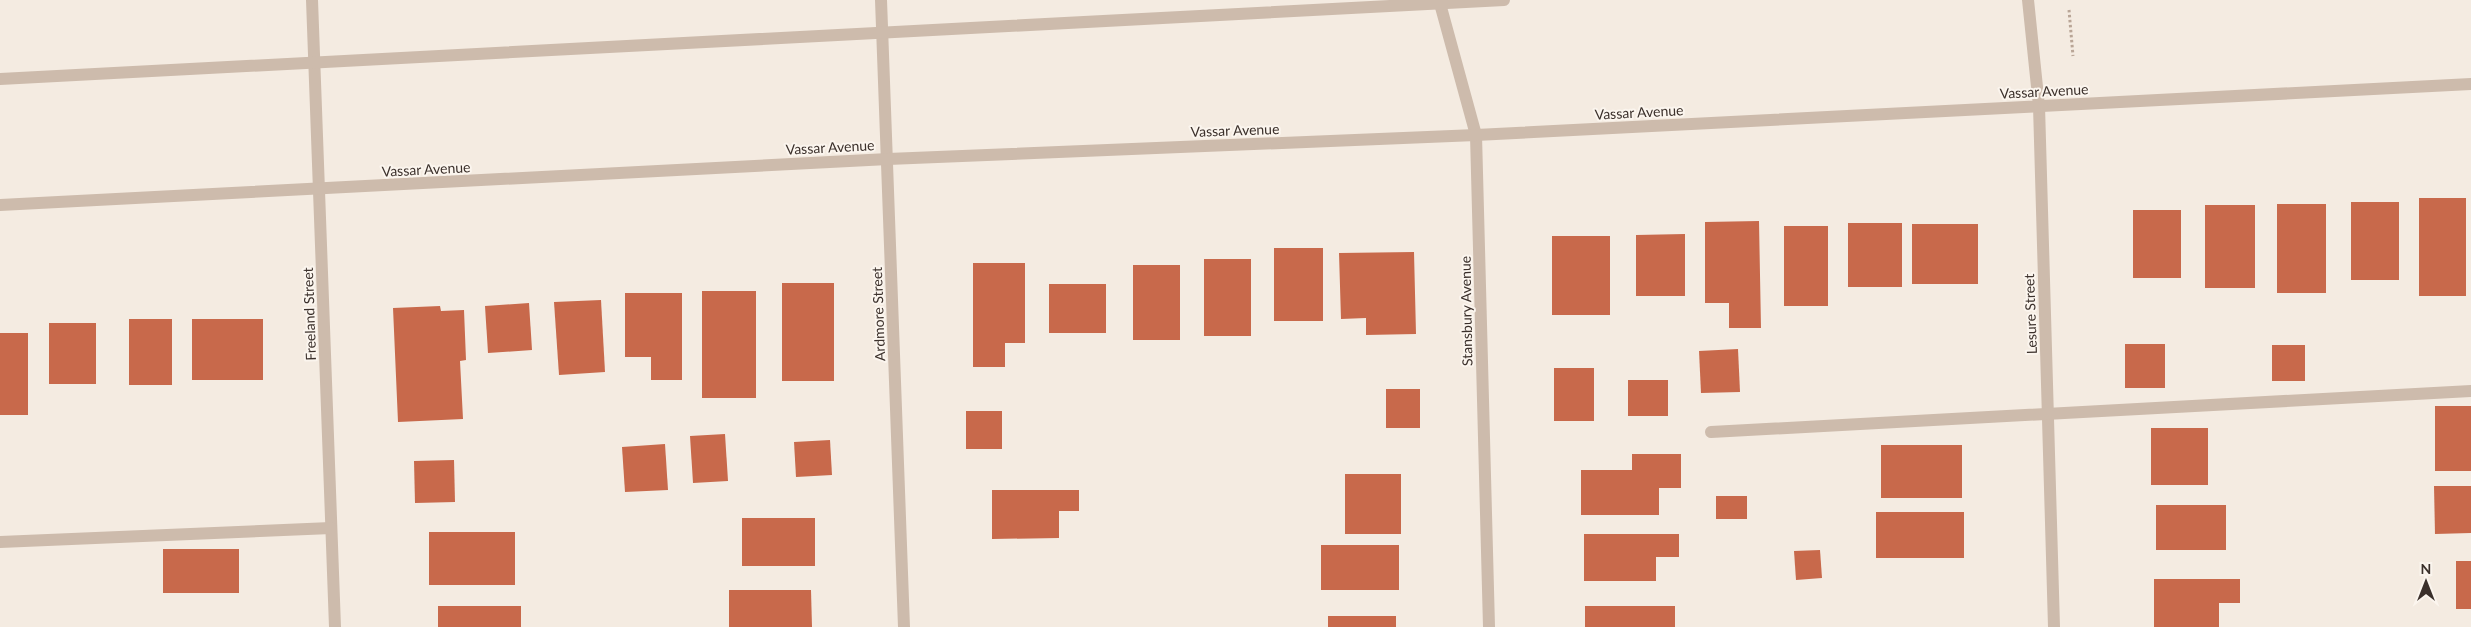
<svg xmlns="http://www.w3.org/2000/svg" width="2471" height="627" font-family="Lato,sans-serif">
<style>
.building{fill:#c8694b}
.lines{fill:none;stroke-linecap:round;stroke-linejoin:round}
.path{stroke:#b9a596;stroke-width:3;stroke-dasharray:2.5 2.5;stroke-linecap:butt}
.minor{stroke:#cdbbac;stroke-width:12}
.labels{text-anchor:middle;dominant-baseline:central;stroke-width:4;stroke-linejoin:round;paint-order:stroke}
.street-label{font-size:14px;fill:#3b302b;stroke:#fbf5ee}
</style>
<rect width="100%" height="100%" fill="#f4ebe1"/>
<g class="building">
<rect x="2419" y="198" width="47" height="98"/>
<rect x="2351" y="202" width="48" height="78"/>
<rect x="2277" y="204" width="49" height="89"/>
<rect x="2205" y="205" width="50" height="83"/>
<rect x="2133" y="210" width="48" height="68"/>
<polygon points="1759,221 1761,328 1729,328 1729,303 1705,303 1705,222"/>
<rect x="1848" y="223" width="54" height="64"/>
<rect x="1912" y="224" width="66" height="60"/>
<rect x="1784" y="226" width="44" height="80"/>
<polygon points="1685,234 1685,296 1636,296 1636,235"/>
<rect x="1552" y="236" width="58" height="79"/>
<rect x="1274" y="248" width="49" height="73"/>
<polygon points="1414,252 1416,334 1366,335 1366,318 1341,319 1339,253"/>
<rect x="1204" y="259" width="47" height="77"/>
<polygon points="973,263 1025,263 1025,343 1005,343 1005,367 973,367"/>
<rect x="1133" y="265" width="47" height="75"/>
<rect x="782" y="283" width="52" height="98"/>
<rect x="1049" y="284" width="57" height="49"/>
<rect x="702" y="291" width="54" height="107"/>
<polygon points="625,293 682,293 682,380 651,380 651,357 625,357"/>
<polygon points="601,300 605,372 559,375 554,302"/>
<polygon points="529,303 532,350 488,353 485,306"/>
<polygon points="440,306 441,311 464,310 466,360 460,361 463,419 398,422 393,308"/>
<rect x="129" y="319" width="43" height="66"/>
<rect x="192" y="319" width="71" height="61"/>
<rect x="49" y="323" width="47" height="61"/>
<rect x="0" y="333" width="28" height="82"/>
<rect x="2125" y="344" width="40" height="44"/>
<rect x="2272" y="345" width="33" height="36"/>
<polygon points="1738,349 1740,392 1701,393 1699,351"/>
<rect x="1554" y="368" width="40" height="53"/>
<rect x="1628" y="380" width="40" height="36"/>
<rect x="1386" y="389" width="34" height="39"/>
<rect x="2435" y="406" width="36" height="65"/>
<rect x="966" y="411" width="36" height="38"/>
<rect x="2151" y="428" width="57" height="57"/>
<polygon points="725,434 728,481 693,483 690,436"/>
<polygon points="830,440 832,475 796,477 794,442"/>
<polygon points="665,444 668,490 625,492 622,447"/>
<rect x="1881" y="445" width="81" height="53"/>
<polygon points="1632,454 1681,454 1681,488 1659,488 1659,515 1581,515 1581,470 1632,470"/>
<polygon points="454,460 455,502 415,503 414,461"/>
<rect x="1345" y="474" width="56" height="60"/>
<polygon points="2434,486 2471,486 2471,533 2435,534"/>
<polygon points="992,490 1079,490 1079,511 1059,511 1059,538 992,539"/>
<rect x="1716" y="496" width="31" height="23"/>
<rect x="2156" y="505" width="70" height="45"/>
<rect x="1876" y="512" width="88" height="46"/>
<rect x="742" y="518" width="73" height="48"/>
<rect x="429" y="532" width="86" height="53"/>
<polygon points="1584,534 1679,534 1679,557 1656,557 1656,581 1584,581"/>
<rect x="1321" y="545" width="78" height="45"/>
<rect x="163" y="549" width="76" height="44"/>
<polygon points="1820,550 1822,578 1796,580 1794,551"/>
<rect x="2456" y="561" width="15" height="48"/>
<polygon points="2154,579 2240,579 2240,603 2219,603 2219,627 2154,627"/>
<polygon points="729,590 811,590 812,627 729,627"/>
<rect x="438" y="606" width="83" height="21"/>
<rect x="1585" y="606" width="90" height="21"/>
<rect x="1328" y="616" width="68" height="11"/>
</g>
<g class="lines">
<polyline class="path" points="2069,10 2073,56"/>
<g class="minor">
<polyline points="312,0 335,627"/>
<polyline points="881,0 904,627"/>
<polyline points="1439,0 1476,135 1489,627"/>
<polyline points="2028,0 2039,106 2054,627"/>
<polyline points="0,79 1504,0"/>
<polyline points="0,205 888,159 1476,135 2471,84"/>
<polyline points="1711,432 2471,391"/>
<polyline points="0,542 331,528"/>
</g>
</g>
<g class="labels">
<g class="street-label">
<text transform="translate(2044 91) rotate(-3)">Vassar Avenue</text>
<text transform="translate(1639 112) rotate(-3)">Vassar Avenue</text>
<text transform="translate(1235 130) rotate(-2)">Vassar Avenue</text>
<text transform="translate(830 147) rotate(-3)">Vassar Avenue</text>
<text transform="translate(426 169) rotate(-3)">Vassar Avenue</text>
<text transform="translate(1466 311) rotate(-91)">Stansbury Avenue</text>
<text transform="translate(309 314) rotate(-92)">Freeland Street</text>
<text transform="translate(878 314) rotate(-92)">Ardmore Street</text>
<text transform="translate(2030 314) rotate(-92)">Lesure Street</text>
</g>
</g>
<g transform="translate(2426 582)" stroke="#fbf5ee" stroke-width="4" paint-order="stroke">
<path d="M0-4L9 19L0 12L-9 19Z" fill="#3b302b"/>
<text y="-8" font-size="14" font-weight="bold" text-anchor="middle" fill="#3b302b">N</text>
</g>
</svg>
